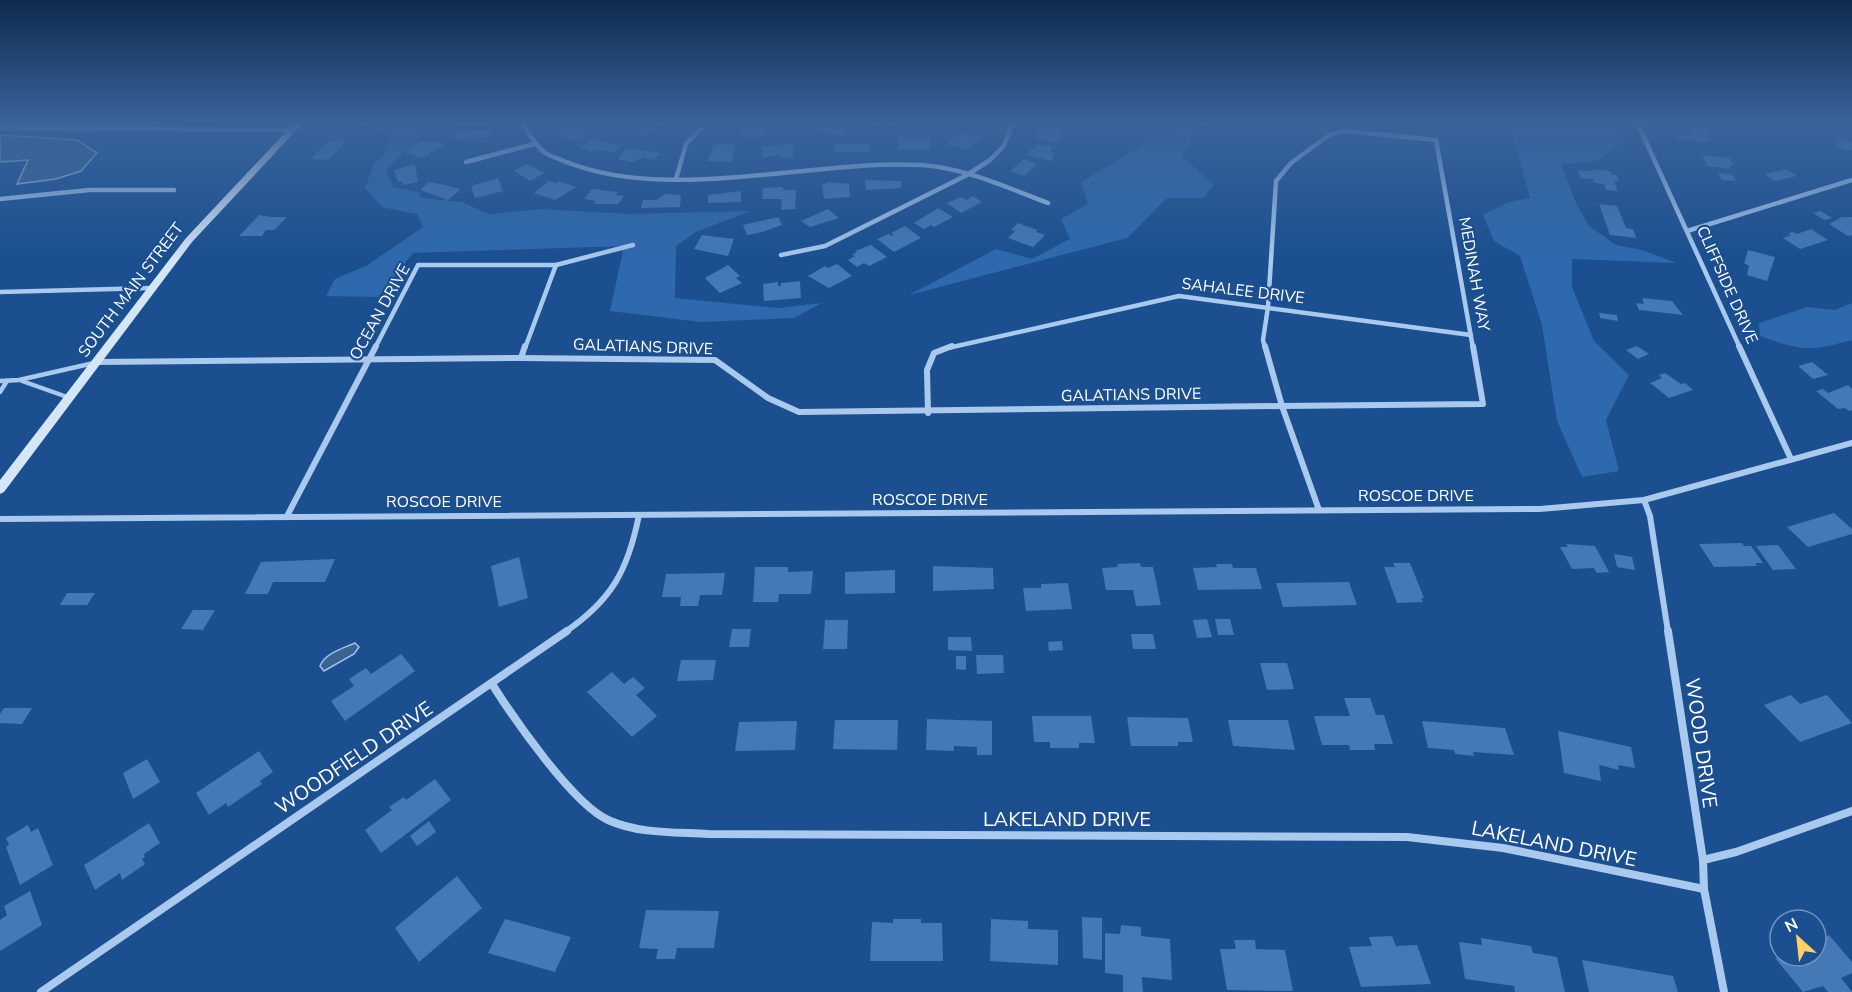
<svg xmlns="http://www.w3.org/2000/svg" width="1852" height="992" font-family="'Nunito Sans',sans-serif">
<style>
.green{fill:#2e69ad}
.water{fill:#3c6290;stroke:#9cc4f0;stroke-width:1.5}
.building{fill:#4478b7}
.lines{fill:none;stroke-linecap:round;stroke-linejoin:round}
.service{stroke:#a9c9ee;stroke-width:4.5}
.minor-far2{stroke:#a9c9ee;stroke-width:4.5}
.minor-far1{stroke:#a9c9ee;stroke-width:6}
.minor{stroke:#a9c9ee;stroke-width:8}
.secondary{fill:#d6e6fa;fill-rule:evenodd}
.labels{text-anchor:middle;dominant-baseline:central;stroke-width:4.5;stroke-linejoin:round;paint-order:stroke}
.street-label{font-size:16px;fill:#fff;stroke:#1b4f8f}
.near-street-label{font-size:20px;fill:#fff;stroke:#1b4f8f}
</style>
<rect width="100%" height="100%" fill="#1b4f8f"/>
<g class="green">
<polygon points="357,122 426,122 423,131 386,171 393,187 419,192 421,198 462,202 489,214 540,209 629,214 750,211 696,232 676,246 675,298 778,308 822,303 794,318 701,322 610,311 624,246 413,253 378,297 326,296 335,279 366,266 423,227 417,214 382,207 365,188 374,164 388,149 391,137"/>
<polygon points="1182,122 1207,122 1199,126 1181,156 1214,184 1203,198 1167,198 1127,238 909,295 996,249 1032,259 1070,239 1061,219 1088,204 1081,182"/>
<polygon points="1506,122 1618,122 1625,139 1597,161 1561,164 1576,203 1589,226 1616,245 1642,250 1677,263 1572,259 1572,287 1594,341 1629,375 1606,420 1619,471 1582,477 1557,421 1542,325 1520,256 1494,241 1483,215 1506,203 1530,198 1518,152"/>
<path d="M1852,303V340C1808,352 1803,351 1760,336L1759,323L1807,307L1835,310Z"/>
</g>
<g class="water">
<polygon points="0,135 77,140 97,153 81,171 56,179 17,184 28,160 0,162"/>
<path d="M355,643L359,647L354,654L324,671L320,666C325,653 344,648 355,643Z"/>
</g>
<g class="building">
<polygon points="456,122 490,122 490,124 455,125"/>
<polygon points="576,122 587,130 580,133 585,136 574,141 557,133 560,132 557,130"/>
<polygon points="635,122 651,122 662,124 644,135 633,133 639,128 631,126"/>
<polygon points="819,122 834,122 835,125 837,122 849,124 843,136 813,132"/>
<polygon points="881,122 900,122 884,130 876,125"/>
<polygon points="1685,124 1702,125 1712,142 1679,140 1676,135 1693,136"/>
<polygon points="766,125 765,136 743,137 743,134 740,135 744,126"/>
<polygon points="1036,127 1061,129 1060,142 1038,140 1038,135 1035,135"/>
<polygon points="492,130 489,137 454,140 458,131"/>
<polygon points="959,132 982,138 967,150 948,144"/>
<polygon points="1839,136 1852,143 1852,149 1846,151 1831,143 1839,141 1834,138"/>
<polygon points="899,137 930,137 930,150 914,150 914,147 912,150 898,150"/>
<polygon points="592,138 621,146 613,153 603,150 591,152 580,148"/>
<polygon points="330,140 346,141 328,160 311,159"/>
<polygon points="422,140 431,143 434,141 445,144 422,158 404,152"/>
<polygon points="868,143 870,152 835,152 835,145"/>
<polygon points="714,144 736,144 732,162 707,161 710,154 715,154 711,153"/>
<polygon points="793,144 793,157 780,158 780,155 762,158 762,146"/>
<polygon points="1038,144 1053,147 1050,152 1055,153 1051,161 1027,155 1031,148 1036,149"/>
<polygon points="627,148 660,153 654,160 644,158 632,162 618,159"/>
<polygon points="1702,155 1730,158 1733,166 1729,166 1730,169 1707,166"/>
<polygon points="1023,159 1037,164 1024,176 1010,171"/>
<polygon points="415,164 418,182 403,185 402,181 398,182 394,170"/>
<polygon points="527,164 535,168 544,173 530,181 514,171"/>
<polygon points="1593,169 1610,171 1612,175 1616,175 1619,181 1614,181 1618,191 1606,190 1604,184 1595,183 1593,179 1581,178 1578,170 1594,171"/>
<polygon points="1786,169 1797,176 1774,181 1765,174"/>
<polygon points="1718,173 1732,174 1736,181 1722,180"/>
<polygon points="498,178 503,191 475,198 471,186"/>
<polygon points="865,180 901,181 901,188 866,190"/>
<polygon points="549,181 556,183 559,181 576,187 555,200 534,193"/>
<polygon points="429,182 440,184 461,189 448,200 420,190"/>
<polygon points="830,182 849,184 850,197 824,199 822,184"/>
<polygon points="783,187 783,190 796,190 795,209 781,210 782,199 762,199 763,188"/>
<polygon points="592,189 618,192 616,195 624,196 618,204 593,204 596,201 584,199"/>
<polygon points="741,191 741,202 708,203 708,195"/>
<polygon points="665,194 681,195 680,207 641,208 643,200 656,200"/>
<polygon points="973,196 982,202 961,213 947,203 961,197 966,200"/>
<polygon points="1599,204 1617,206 1626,228 1633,229 1636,238 1610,235"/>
<polygon points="938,208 953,217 934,227 931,225 924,229 914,223"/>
<polygon points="828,209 839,218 810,227 801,221"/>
<polygon points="1821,211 1832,218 1824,220 1813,213"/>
<polygon points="259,215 270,217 287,217 274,230 266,230 262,236 239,236"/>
<polygon points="778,217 782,225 762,232 747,235 743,225"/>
<polygon points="1842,217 1852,217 1852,235 1848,236 1829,224"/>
<polygon points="1018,223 1037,230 1036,232 1045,235 1033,247 1008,238 1015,231 1011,230"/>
<polygon points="905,226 921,238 894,252 877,239 889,234 892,236 894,235 891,233"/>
<polygon points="1811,229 1828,240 1800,249 1783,238 1791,235 1788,233 1794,232 1797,234"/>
<polygon points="702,235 734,239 728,256 694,249"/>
<polygon points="871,245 887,257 869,266 864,263 857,267 848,260 855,256 852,255 857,252 855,251"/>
<polygon points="1748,250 1775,257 1767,281 1747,275 1749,266 1744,263"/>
<polygon points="837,264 852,276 829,288 808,276 825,266 828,268"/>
<polygon points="728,265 740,276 736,278 742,283 720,293 705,278"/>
<polygon points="800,281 801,298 764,301 763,284 778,282 778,286 781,286 781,283"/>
<polygon points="1642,298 1672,301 1683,315 1639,310 1636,303 1644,304"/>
<polygon points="1599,313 1617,315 1618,321 1600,318"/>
<polygon points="1637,346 1649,354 1638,359 1626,350"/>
<polygon points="1812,362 1828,375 1813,379 1798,366"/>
<polygon points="1665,373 1681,384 1685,383 1693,390 1669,398 1650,383 1662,378 1659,375"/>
<polygon points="1848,385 1852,389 1852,410 1849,411 1845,408 1838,409 1816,391 1823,389 1828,393"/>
<polygon points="1834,513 1852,529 1852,534 1808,547 1787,527"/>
<polygon points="1742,543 1744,546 1751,546 1763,563 1755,563 1757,566 1714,567 1699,544"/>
<polygon points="1566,544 1595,546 1609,572 1597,573 1594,568 1572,569 1560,547 1568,547"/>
<polygon points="1778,545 1796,569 1773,570 1756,546"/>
<polygon points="1614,554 1632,557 1635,570 1617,567"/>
<polygon points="519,557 528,598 499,607 491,566"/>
<polygon points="335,559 325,582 273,582 268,594 245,594 261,562"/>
<polygon points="1140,563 1141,567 1153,567 1161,605 1136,606 1133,590 1106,590 1102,568 1118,567 1117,564"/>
<polygon points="1393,563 1410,563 1424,598 1421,598 1423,602 1397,603 1384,567 1395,567"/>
<polygon points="1216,564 1232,564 1233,568 1256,568 1262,589 1198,590 1193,568 1217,567"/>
<polygon points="933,566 993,568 994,589 933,591"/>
<polygon points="755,567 788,567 788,572 813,571 811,594 779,594 778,602 753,602"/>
<polygon points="895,570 895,593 845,594 845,572"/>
<polygon points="725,573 722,595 700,595 698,606 680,606 681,597 662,597 666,574"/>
<polygon points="1349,582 1357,605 1283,607 1276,583"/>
<polygon points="1068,583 1072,609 1026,611 1023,588 1041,588 1041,584"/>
<polygon points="67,593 95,593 87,605 60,605"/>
<polygon points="193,610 215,610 203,630 181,629"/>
<polygon points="1207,619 1212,637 1197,638 1193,620"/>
<polygon points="1215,619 1230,619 1234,635 1218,635"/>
<polygon points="825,620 848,620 847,649 823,649"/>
<polygon points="732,629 751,629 749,647 729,647"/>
<polygon points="1131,634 1153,634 1156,649 1133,649"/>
<polygon points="948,637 971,637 972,651 948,650"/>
<polygon points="1062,641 1063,650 1049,651 1048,642"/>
<polygon points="401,654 415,671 345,721 331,701 354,686 349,679 366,668 371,674"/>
<polygon points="976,655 1003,655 1004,673 977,674"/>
<polygon points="956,656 966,656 966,670 956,669"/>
<polygon points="681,660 716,660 713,680 677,681"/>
<polygon points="1260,663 1287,663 1294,689 1267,690"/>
<polygon points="612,672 624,684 633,677 645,688 636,695 657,716 632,737 587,692"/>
<polygon points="1791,695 1800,704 1827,695 1852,723 1800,742 1764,705"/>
<polygon points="1344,698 1370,698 1376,715 1384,715 1393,744 1374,744 1375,750 1350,750 1349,745 1322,745 1314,716 1350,716"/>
<polygon points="4,708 32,708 22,724 0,723 0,714"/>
<polygon points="1032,716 1091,716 1095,743 1079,743 1079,748 1050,748 1050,742 1034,742"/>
<polygon points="1127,717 1188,718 1193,742 1178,742 1178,746 1131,746"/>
<polygon points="927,719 992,721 992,755 977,755 977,747 954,746 954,751 926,750"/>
<polygon points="835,720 898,720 897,750 833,749"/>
<polygon points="1228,720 1288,720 1295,750 1233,746"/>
<polygon points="797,721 795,750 735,751 739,722"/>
<polygon points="1422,721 1505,728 1514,755 1473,752 1474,756 1455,754 1454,750 1428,748"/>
<polygon points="1558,731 1631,747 1635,768 1618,765 1619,770 1599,765 1601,781 1564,773"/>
<polygon points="259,751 273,772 260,781 262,784 228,807 226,803 209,815 196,793"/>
<polygon points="147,759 160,782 133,799 123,773"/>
<polygon points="435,779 451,800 381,853 365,830 392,810 389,807 404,797 406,800"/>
<polygon points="429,821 436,832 417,846 410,836"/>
<polygon points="149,823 160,843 144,854 145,857 142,859 145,864 122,880 120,873 95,890 84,865"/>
<polygon points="28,825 31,832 38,828 53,865 20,885 6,847 9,845 6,838"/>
<polygon points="457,876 482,908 419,962 395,928"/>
<polygon points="30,891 42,925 0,951 0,920 7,915 4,906"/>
<polygon points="646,910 719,911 714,948 677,948 675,959 656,959 658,949 639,948"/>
<polygon points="1082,917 1102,918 1102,960 1083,958"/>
<polygon points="505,919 571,937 555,972 488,953"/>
<polygon points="893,919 921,919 921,923 942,923 943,961 870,961 872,922 893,923"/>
<polygon points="991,919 1028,921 1028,929 1058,930 1058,965 990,961"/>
<polygon points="1121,925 1141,927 1141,936 1170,939 1172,980 1142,977 1143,992 1123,992 1123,975 1105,973 1105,933 1120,934"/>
<polygon points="1829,935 1852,962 1852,973 1841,978 1852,992 1828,992 1823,986 1803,992 1775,958 1816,956 1816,941"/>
<polygon points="1392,936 1396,946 1417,945 1431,984 1361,987 1349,947 1372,946 1369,937"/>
<polygon points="1481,938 1531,946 1533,953 1557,957 1565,992 1515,992 1514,986 1465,979 1459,942 1482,945"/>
<polygon points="1234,940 1255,940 1256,949 1285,950 1293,991 1227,990 1220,949 1236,949"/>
<polygon points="1582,960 1673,976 1678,992 1589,992"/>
</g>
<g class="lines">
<g class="service">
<polyline points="0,381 19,380 94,363"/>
<polyline points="22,381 70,398"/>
<polyline points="0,392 7,381"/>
</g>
<g class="minor-far2">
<path d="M521,122C528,131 534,144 543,151C548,156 557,158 564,161C667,204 812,159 922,165C965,168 1008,188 1048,203"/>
<polyline points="1637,122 1740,348"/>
<polyline points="0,128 292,130"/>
<polyline points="466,162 534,144"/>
<polyline points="676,179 686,144 703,127"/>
<polyline points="0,199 89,190 174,190"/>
<polyline points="1687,231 1852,180"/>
<polyline points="781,255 825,246 967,175 990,160 1003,147 1010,131 1010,122"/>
<polyline points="556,265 633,245"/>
<polyline points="0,292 152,288"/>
<polyline points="375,348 418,265 556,265 525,348"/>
<polyline points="948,348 1179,296 1471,335"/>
<polyline points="1265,348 1263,340 1268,307 1276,181 1291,163 1318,143 1331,134 1345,131 1436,140 1473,348"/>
</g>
<g class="minor-far1">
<polyline points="1265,346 1282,406"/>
<polyline points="1739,346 1791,459"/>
<polyline points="521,358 525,346"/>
<polyline points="97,362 521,358 715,360 768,398 799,412 1282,406"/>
<polyline points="1282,406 1319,510"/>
<polyline points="1282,406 1483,404 1473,346"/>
<polyline points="928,413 927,370 934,353 952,346"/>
<polyline points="1644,500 1650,516 1668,632"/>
<polyline points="287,516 376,346"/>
<polyline points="0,519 1540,509 1644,500 1852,443"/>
<path d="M565,632C612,600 628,570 639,515"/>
</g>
<g class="minor">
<polyline points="1668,631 1703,860 1704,889 1724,992"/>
<path d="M492,684C514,719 573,804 608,820C639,834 675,832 708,834L1407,837L1503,848L1704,889"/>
<polyline points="1703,860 1736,852 1852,811"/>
<polyline points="41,992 567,631"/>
</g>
<polygon class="secondary" points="295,122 304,122 192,242 4,492 0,494 0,480 186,238"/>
</g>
<linearGradient id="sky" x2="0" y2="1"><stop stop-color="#0f2b4f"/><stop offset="0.47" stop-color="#39639b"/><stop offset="1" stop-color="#39639b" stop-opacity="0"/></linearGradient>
<rect width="1852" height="261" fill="url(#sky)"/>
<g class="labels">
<g class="street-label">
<text transform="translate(1474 274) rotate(80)">MEDINAH WAY</text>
<text transform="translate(1727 285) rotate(66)">CLIFFSIDE DRIVE</text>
<text transform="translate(131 290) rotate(-53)">SOUTH MAIN STREET</text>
<text transform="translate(1243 291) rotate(7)">SAHALEE DRIVE</text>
<text transform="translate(380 312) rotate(-61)">OCEAN DRIVE</text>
<text transform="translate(643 347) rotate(2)">GALATIANS DRIVE</text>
<text transform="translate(1131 395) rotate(-1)">GALATIANS DRIVE</text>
<text x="1416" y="496">ROSCOE DRIVE</text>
<text x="930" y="500">ROSCOE DRIVE</text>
<text x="444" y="502">ROSCOE DRIVE</text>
</g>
<g class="near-street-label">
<text transform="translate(1701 743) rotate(82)">WOOD DRIVE</text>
<text transform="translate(354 758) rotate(-34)">WOODFIELD DRIVE</text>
<text x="1067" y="819">LAKELAND DRIVE</text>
<text transform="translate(1554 844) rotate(11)">LAKELAND DRIVE</text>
</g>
</g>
<g transform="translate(1798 938) rotate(333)"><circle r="28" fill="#1b4f8f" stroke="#7695bc" stroke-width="1.5"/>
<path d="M0-4.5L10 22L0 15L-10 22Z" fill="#ffd166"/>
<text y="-9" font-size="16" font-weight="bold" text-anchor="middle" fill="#ffffff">N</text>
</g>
</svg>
